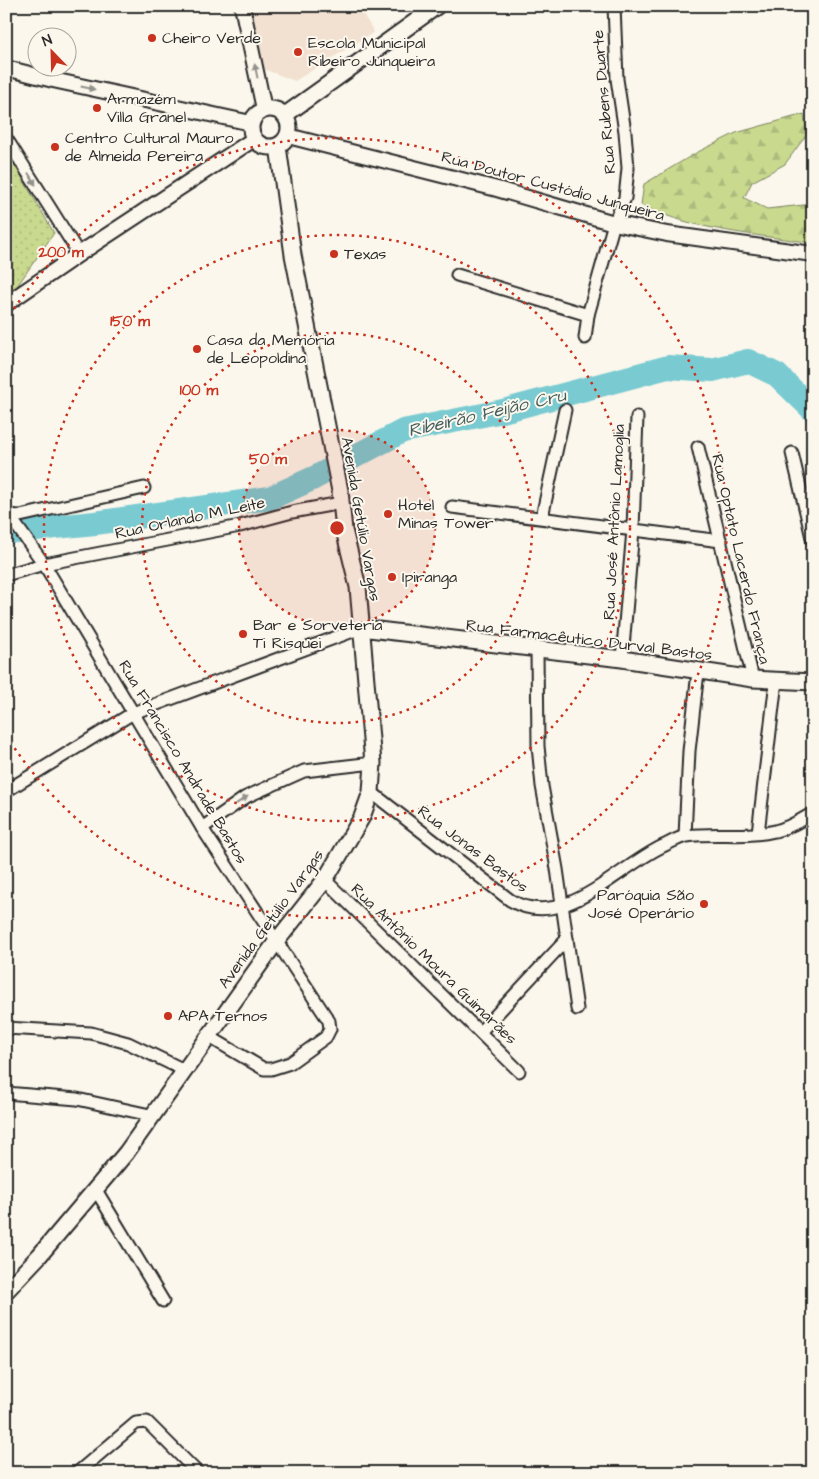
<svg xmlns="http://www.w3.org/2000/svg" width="819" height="1479" font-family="'Architects Daughter',sans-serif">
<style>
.built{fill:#f2e1d0}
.forest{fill:url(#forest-firs);stroke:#7a825d}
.park{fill:url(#park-dots);stroke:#7a825d}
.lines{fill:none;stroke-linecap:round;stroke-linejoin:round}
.river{stroke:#79cad1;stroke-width:24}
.minor-casing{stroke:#2b2b2b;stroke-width:15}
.tertiary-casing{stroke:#2b2b2b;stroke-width:18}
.secondary-casing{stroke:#2b2b2b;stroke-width:19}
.minor{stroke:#fbf7ec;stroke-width:11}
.tertiary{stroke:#fbf7ec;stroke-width:14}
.secondary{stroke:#fbf7ec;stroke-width:15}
.oneway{fill:#93918c}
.ring{fill:none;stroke:#c8321e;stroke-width:2.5;stroke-dasharray:2.5 5}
.poi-dot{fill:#c8321e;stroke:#fbf7ec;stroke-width:2}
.labels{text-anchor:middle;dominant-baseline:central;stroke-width:4;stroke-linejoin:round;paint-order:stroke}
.poi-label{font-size:16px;fill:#2b2b2b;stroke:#fbf7ec;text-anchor:start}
.street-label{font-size:16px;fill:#2b2b2b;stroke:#fbf7ec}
.water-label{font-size:18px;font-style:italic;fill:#425b5d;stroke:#fbf7ec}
.centre{fill:#c8321e;stroke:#fbf7ec;stroke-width:2.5}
.ring-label{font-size:15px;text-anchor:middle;font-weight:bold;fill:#c8321e;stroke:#fbf7ec;stroke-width:4;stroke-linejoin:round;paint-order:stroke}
</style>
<defs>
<pattern id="forest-firs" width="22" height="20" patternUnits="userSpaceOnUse" patternTransform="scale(1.25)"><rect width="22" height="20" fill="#c9da8f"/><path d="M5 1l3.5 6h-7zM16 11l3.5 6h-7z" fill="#adbb7c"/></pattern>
<pattern id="park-dots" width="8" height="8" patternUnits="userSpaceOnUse" patternTransform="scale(1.25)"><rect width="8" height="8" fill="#c9da8f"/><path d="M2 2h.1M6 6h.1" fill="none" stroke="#adbb7c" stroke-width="1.8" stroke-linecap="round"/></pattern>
</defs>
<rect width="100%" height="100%" fill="#fbf7ec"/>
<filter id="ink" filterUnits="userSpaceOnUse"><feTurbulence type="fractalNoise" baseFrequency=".02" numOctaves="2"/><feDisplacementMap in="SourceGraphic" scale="10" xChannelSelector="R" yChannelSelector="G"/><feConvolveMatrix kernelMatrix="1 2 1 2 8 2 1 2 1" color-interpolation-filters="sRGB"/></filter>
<g filter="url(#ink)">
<polygon class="built" points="245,6 358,6 374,32 295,81 258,67"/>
<path class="forest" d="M804,114L807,134L785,164L752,182L744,198L767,209L813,204V243C754,234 695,231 641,205L644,184L696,153L736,133Z"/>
<polygon class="park" points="6,150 54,233 15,289 6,289"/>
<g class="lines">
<polyline class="river" points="6,532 95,523 270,498 314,478 403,431 503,411 668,367 712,370 748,361 777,375 813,410"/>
<g class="minor-casing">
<g id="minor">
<polyline points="6,138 79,254"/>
<polyline points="457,275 588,315"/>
<polyline points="585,338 588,315 614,223 625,198 628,168 625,132 617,79 614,6"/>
<polyline points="698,447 753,679"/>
<polyline points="792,453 813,542"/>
<polyline points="452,507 721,541"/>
<polyline points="6,511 44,564 202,828 329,1021 330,1029 326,1037 290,1063 271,1069 264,1069 208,1036"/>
<polyline points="8,515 20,516 144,488"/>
<polyline points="542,517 565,410"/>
<polyline points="6,575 44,564 240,526 292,512 341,503"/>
<polyline points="537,651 538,746 542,786 557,869 577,1009"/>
<polyline points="622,659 633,530 637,417"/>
<polyline points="6,791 133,713 361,628"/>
<path d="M371,792L510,900C563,932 616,868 663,846C670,843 679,837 687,836C716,832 747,838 775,831C789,828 801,820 813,813"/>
<polyline points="202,828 246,797 304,771 373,763"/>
<polyline points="758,833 776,681"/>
<polyline points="685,836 689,751 698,672"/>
<polyline points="325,880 519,1071"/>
<polyline points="6,1028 91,1033 128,1043 184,1070"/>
<polyline points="481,1031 567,939"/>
<polyline points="6,1093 77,1099 150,1115"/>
<polyline points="96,1190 163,1301"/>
<polyline points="77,1473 136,1423 147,1422 198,1473"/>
</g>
</g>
<g class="tertiary-casing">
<g id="tertiary">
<polyline points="242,6 264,109"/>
<polyline points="6,68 53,80 251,123"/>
<polyline points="288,136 497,189 614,223 667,234 813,254"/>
<polyline points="6,304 79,254 254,139"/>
</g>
</g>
<g class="secondary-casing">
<g id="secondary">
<circle cx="270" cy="128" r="19"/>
<polyline points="285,115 437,6"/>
<polyline points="361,628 622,659 753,679 813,682"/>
<polyline points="6,1291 39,1256 126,1153 276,942 325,880 362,817 371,792 373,763 358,587 344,530 340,491 293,255 278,146"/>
</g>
</g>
<use href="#minor" class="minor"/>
<use href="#tertiary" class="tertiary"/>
<use href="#secondary" class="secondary"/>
</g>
<defs><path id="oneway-solid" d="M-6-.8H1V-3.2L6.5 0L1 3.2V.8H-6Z" transform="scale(1.25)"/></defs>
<g class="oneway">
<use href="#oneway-solid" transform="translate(256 71) rotate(-102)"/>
<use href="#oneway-solid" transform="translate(88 88) rotate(12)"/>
<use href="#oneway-solid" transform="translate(32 179) rotate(58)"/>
<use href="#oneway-solid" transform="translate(242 800) rotate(-34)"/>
</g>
</g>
<circle cx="337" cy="528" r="98" fill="#c8321e" fill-opacity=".12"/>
<g class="ring">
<circle cx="337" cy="528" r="98"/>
<circle cx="337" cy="528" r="195"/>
<circle cx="337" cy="528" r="293"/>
<path d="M6 321A390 390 0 1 1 6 735"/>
</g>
<g class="poi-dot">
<circle cx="152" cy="38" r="5"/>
<circle cx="298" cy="52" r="5"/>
<circle cx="97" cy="108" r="5"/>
<circle cx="55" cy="147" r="5"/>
<circle cx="334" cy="254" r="5"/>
<circle cx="197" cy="349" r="5"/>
<circle cx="388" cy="514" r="5"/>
<circle cx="392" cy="577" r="5"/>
<circle cx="243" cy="634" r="5"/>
<circle cx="704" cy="904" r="5"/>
<circle cx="168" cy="1016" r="5"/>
</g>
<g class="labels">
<g class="poi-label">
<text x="162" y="38">Cheiro Verde</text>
<text x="308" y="43">Escola Municipal<tspan x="308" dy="18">Ribeiro Junqueira</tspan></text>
<text x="107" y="99">Armazém<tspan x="107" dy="18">Villa Granel</tspan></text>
<text x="65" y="138">Centro Cultural Mauro<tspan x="65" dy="18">de Almeida Pereira</tspan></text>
<text x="344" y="254">Texas</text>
<text x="207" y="340">Casa da Memória<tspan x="207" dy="18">de Leopoldina</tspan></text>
<text x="398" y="505">Hotel<tspan x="398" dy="18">Minas Tower</tspan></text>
<text x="402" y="577">Ipiranga</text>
<text x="253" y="625">Bar e Sorveteria<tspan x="253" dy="18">Ti Risquei</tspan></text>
<text x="694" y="895" text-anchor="end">Paróquia São<tspan x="694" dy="18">José Operário</tspan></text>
<text x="178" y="1016">APA Ternos</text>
</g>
<g class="street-label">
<text transform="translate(604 102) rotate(-95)">Rua Rubens Duarte</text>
<text transform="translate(553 186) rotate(15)">Rua Doutor Custódio Junqueira</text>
<text transform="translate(190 518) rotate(-12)">Rua Orlando M Leite</text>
<text transform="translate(361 519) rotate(80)">Avenida Getúlio Vargas</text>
<text transform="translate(614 522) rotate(-87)">Rua José Antônio Lamoglia</text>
<text transform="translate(741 559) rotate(77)">Rua Optato Lacerdo França</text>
<text transform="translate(589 640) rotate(7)">Rua Farmacêutico Durval Bastos</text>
<text transform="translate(183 762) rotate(59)">Rua Francisco Andrade Bastos</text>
<text transform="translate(473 849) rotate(37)">Rua Jonas Bastos</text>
<text transform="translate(271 919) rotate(-54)">Avenida Getúlio Vargas</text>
<text transform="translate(434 964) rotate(44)">Rua Antônio Moura Guimarães</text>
</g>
<g class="water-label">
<text transform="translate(487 413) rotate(-13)">Ribeirão Feijão Cru</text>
</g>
</g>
<circle cx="337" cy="528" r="8" class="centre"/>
<g class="ring-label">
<text x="61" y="257">200 m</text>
<text x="130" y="326">150 m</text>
<text x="199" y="395">100 m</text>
<text x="268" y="464">50 m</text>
</g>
<rect width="819" height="1479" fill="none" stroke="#fbf7ec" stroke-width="25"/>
<rect x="12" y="12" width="794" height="1454" fill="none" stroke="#2b2b2b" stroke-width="2" filter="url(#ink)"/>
<g transform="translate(52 52) rotate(337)"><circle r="24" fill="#fbf7ec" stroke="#a8a59f"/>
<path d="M0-4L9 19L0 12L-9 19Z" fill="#c8321e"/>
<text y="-8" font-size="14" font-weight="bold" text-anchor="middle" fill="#2b2b2b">N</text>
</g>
</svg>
